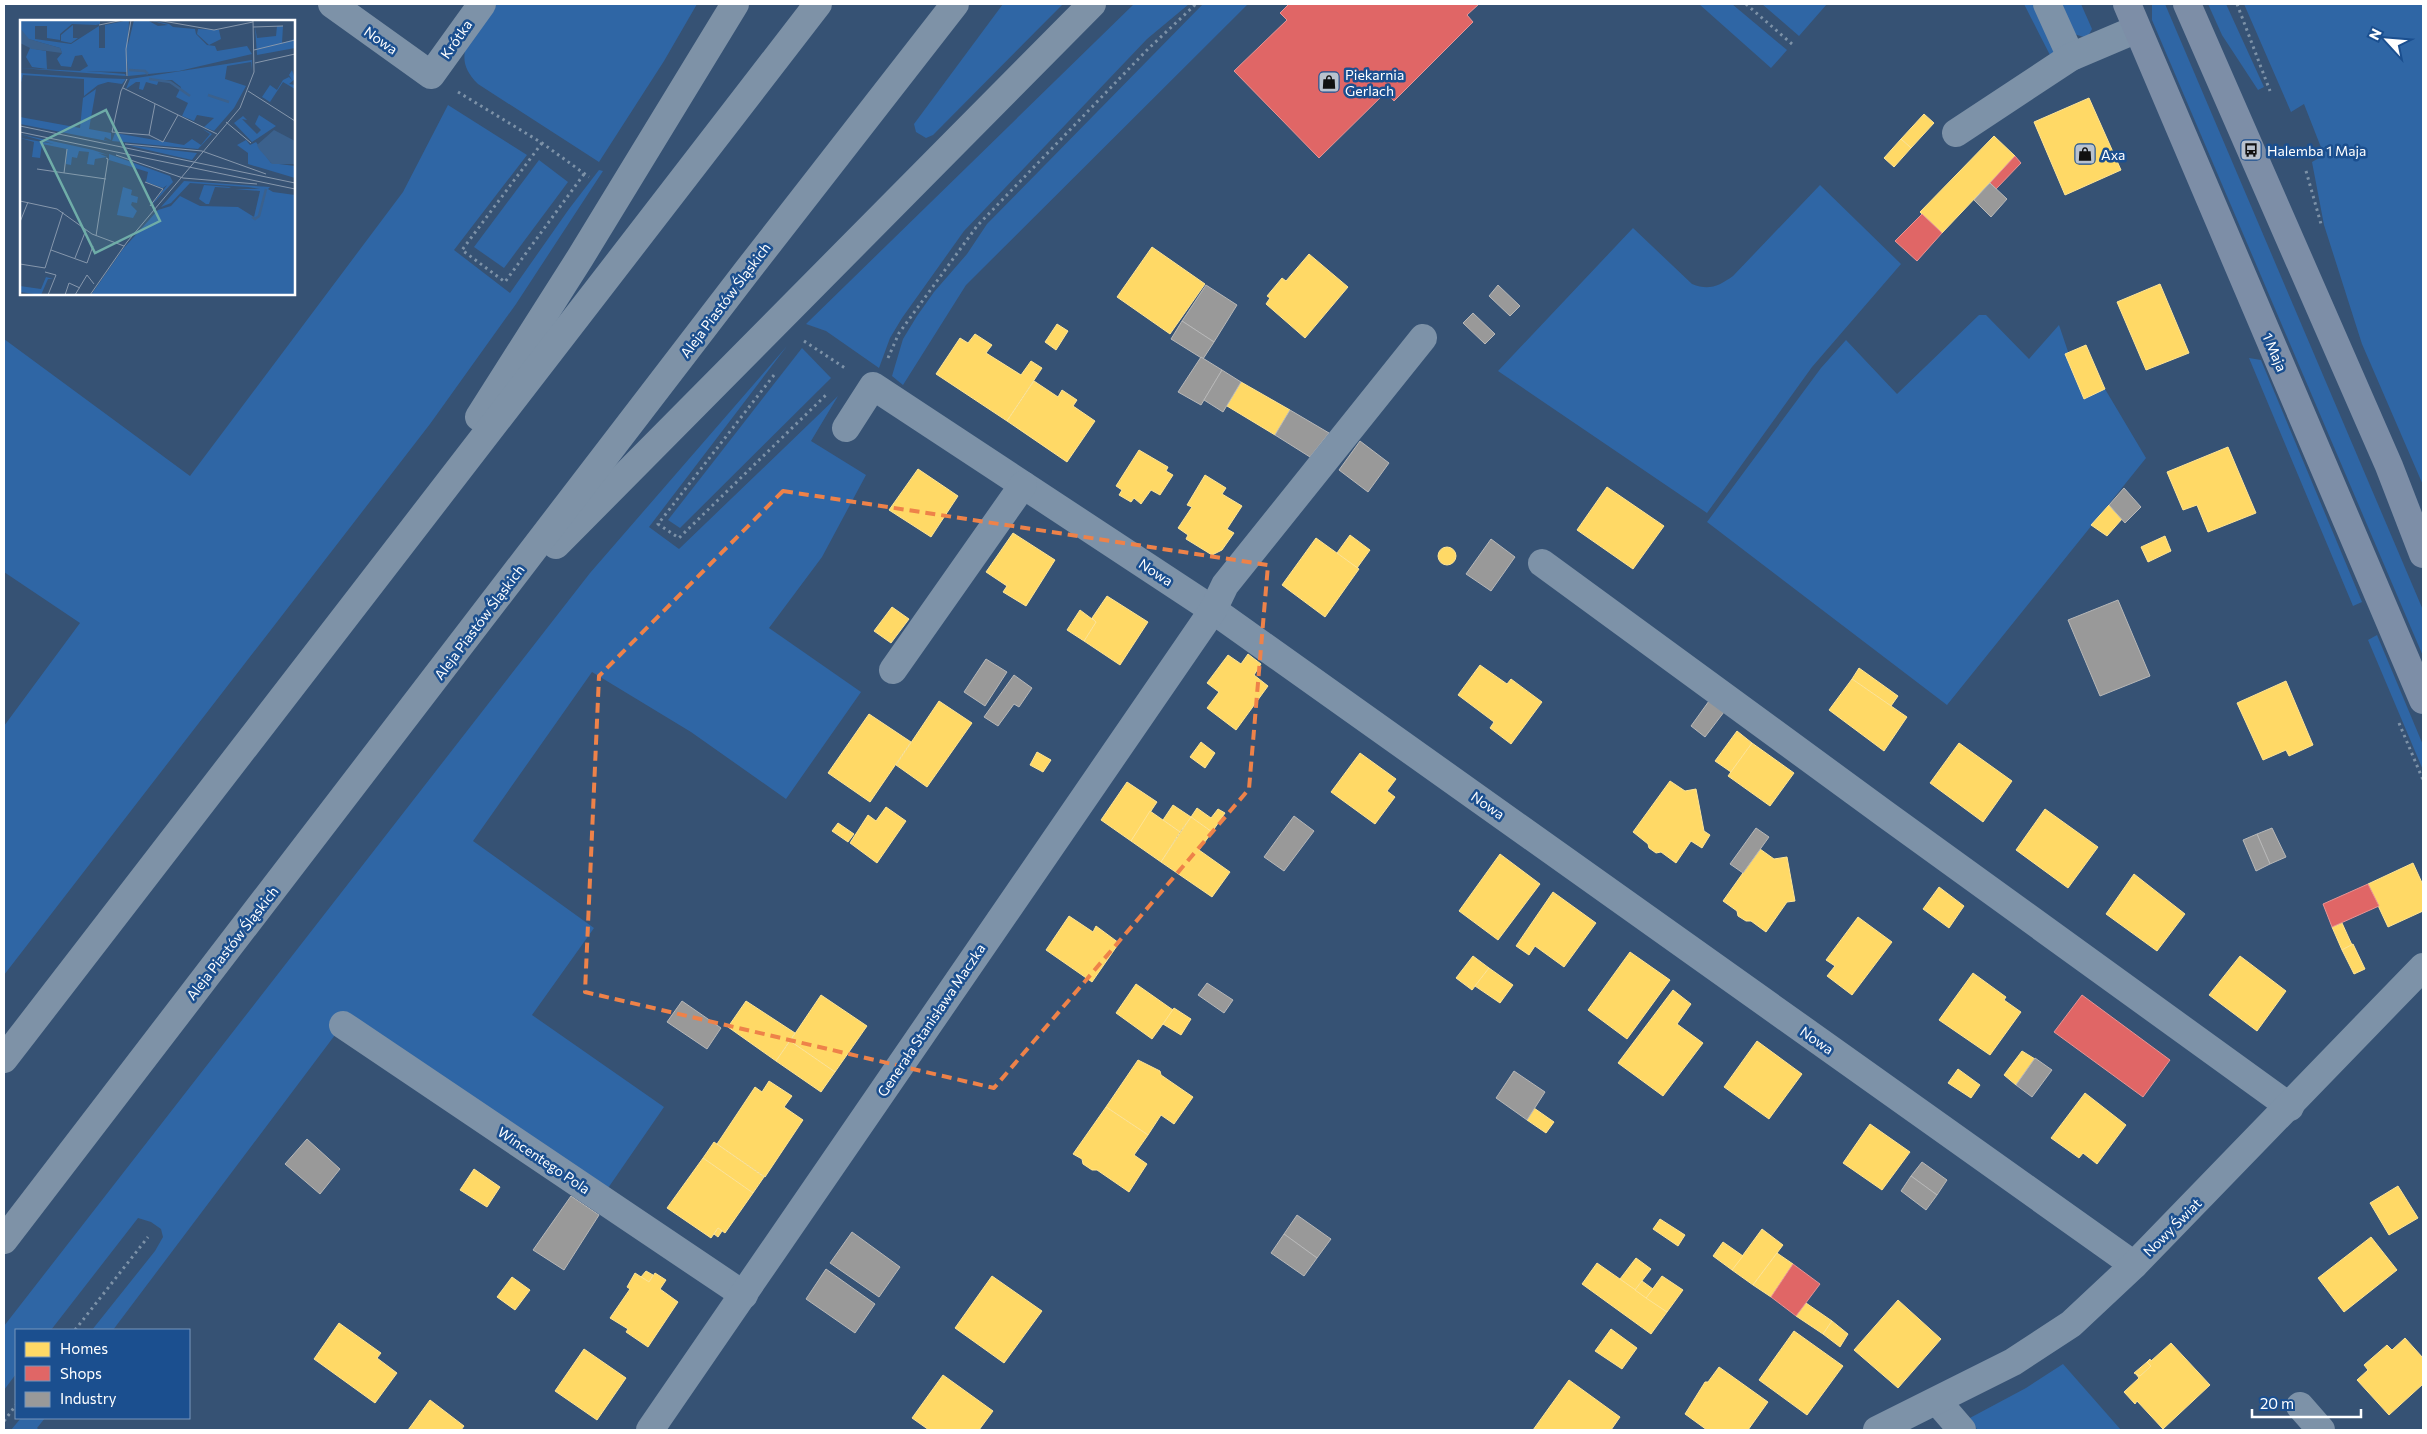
<svg xmlns="http://www.w3.org/2000/svg" width="2427" height="1434" font-family="Commissioner,sans-serif">
<style>
.green{fill:#2f66a5}
.homes{fill:#ffd966;stroke:#ffe494}
.shops{fill:#e06666;stroke:#e99494}
.industry{fill:#999;stroke:#b8b8b8}
.lines{fill:none;stroke-linecap:round;stroke-linejoin:round}
.path{stroke:#7d92a8;stroke-width:3;stroke-dasharray:2.5 4;stroke-linecap:butt}
.minor{stroke:#7d92a8;stroke-width:28}
.major{stroke:#7d8ea7;stroke-width:28}
.highway{stroke:#7e92a7;stroke-width:28}
.marked{fill:none;stroke:#ee8249;stroke-width:4;stroke-dasharray:10 6;stroke-linejoin:round}
.labels{text-anchor:middle;dominant-baseline:central;stroke-width:5;stroke-linejoin:round;paint-order:stroke}
.street-label{font-size:14px;fill:#fff;stroke:#1b4f8f}
.poi-label{font-size:14px;fill:#fff;stroke:#1b4f8f;text-anchor:start}
.inset-river{fill:none;stroke:#3b618d;stroke-width:2.5}
.inset-road{fill:none;stroke:#8697ac;stroke-width:1}
.view{fill:#6fada8;fill-opacity:0.15;stroke:#6fada8;stroke-width:2.5}
.inset-edge{fill:none;stroke:#fff;stroke-width:2.5}
</style>
<rect width="100%" height="100%" fill="#365274"/>
<g class="green">
<path d="M495,4H697L664,61L599,162L478,84C447,54 476,31 495,4Z"/>
<polygon points="1003,4 1063,4 933,135 926,138 916,132 914,124"/>
<polygon points="1134,4 1189,4 1147,39 964,231 902,318 890,338 879,368 826,331 806,324"/>
<polygon points="1203,4 1248,4 966,285 903,385 892,376 903,339 917,316 934,292 967,254 987,224"/>
<polygon points="1699,4 1732,4 1787,50 1771,68"/>
<polygon points="1762,4 1827,4 1799,36"/>
<polygon points="2024,4 2036,4 2056,48 2051,57"/>
<polygon points="2057,4 2081,4 2092,29 2087,38 2074,34"/>
<polygon points="2152,4 2165,4 2423,610 2423,656 2152,20"/>
<polygon points="2208,4 2226,4 2264,87 2258,90 2222,35"/>
<polygon points="2244,4 2423,4 2423,485 2362,344 2324,225 2312,162 2324,155 2304,104 2291,112"/>
<polygon points="448,105 527,155 454,250 510,293 569,209 599,170 603,171 516,304 430,424 4,975 4,726 80,623 4,572 4,339 190,476 403,192"/>
<polygon points="539,160 568,182 504,268 474,247"/>
<path d="M1820,185L1901,264L1812,367L1707,513L1498,371L1633,228L1692,284C1709,291 1719,286 1733,276Z"/>
<polygon points="1979,315 1986,315 2029,359 2059,325 2084,399 2105,389 2146,458 1947,705 1707,522 1821,368 1846,340 1897,394"/>
<polygon points="787,346 649,527 679,549 838,396 811,441 866,475 822,557 769,628 861,692 786,799 691,732 592,672 473,841 594,928 532,1015 664,1107 606,1191 335,1035 113,1330 92,1330 155,1251 163,1237 161,1229 151,1222 138,1218 51,1330 16,1330 16,1374 4,1390 4,1326 590,573"/>
<polygon points="802,348 831,378 680,528 668,520"/>
<polygon points="2249,358 2261,360 2362,602 2353,606"/>
<polygon points="2377,635 2423,745 2423,770 2368,640"/>
<polygon points="2063,1364 2121,1430 1978,1430 1968,1419 2026,1388"/>
<polygon points="21,1418 45,1418 37,1428 39,1430 11,1430"/>
</g>
<g class="homes">
<polygon points="2089,98 2121,170 2065,195 2034,122"/>
<polygon points="1924,114 1934,123 1911,148 1901,139"/>
<polygon points="1994,136 2015,156 1942,233 1920,212"/>
<polygon points="1901,139 1911,148 1894,167 1884,158"/>
<polygon points="1152,247 1205,284 1170,334 1117,297"/>
<polygon points="1309,254 1348,287 1305,338 1266,304 1270,298 1267,296 1282,278 1286,281"/>
<polygon points="2160,284 2189,353 2146,370 2117,302"/>
<polygon points="1057,324 1068,331 1056,350 1045,342"/>
<polygon points="975,334 992,345 986,353 1021,375 1031,361 1042,368 1007,421 936,374 960,338 968,343"/>
<polygon points="2086,345 2105,389 2084,399 2065,354"/>
<polygon points="1034,381 1058,397 1062,390 1077,400 1073,406 1095,421 1067,462 1007,421"/>
<polygon points="1241,382 1290,410 1275,435 1227,406"/>
<polygon points="2228,447 2256,513 2208,532 2197,505 2183,510 2167,472"/>
<polygon points="1139,450 1168,467 1166,471 1173,475 1160,495 1151,490 1141,504 1134,498 1131,502 1119,495 1122,490 1116,486"/>
<polygon points="918,469 958,496 931,537 889,510"/>
<polygon points="1205,475 1226,488 1222,494 1242,506 1227,529 1234,533 1222,550 1212,555 1186,539 1188,535 1178,528 1192,507 1187,505"/>
<polygon points="1607,487 1664,526 1633,569 1577,530"/>
<polygon points="2109,505 2122,519 2107,536 2091,525"/>
<polygon points="1013,533 1055,560 1026,606 1003,592 1007,586 986,572"/>
<polygon points="1350,535 1370,550 1357,568 1337,553"/>
<polygon points="2165,536 2171,551 2148,562 2141,547"/>
<polygon points="1316,538 1359,569 1325,617 1282,585"/>
<circle cx="1447" cy="556" r="9"/>
<polygon points="1107,596 1148,622 1120,665 1084,641 1096,622 1092,618"/>
<polygon points="892,607 909,619 891,643 874,631"/>
<polygon points="1080,610 1096,622 1084,641 1067,630"/>
<polygon points="1248,654 1261,664 1254,675 1268,686 1236,730 1207,708 1219,692 1207,683 1228,655 1241,664"/>
<polygon points="1480,665 1507,684 1511,679 1542,702 1511,744 1490,728 1494,722 1458,695"/>
<polygon points="1859,668 1898,696 1891,706 1852,679"/>
<polygon points="1852,679 1907,717 1884,751 1829,710"/>
<polygon points="2286,681 2313,745 2289,756 2286,750 2263,760 2237,703"/>
<polygon points="939,701 972,723 927,787 896,765"/>
<polygon points="869,714 911,742 870,802 828,773"/>
<polygon points="1737,731 1752,743 1731,772 1715,761"/>
<polygon points="1201,742 1215,753 1205,768 1190,757"/>
<polygon points="1752,743 1794,773 1770,806 1728,776"/>
<polygon points="1959,743 2012,781 1983,822 1930,783"/>
<polygon points="1037,752 1051,760 1043,772 1030,765"/>
<polygon points="1360,753 1396,779 1387,791 1395,797 1375,824 1331,792"/>
<polygon points="1670,781 1685,791 1696,789 1704,831 1710,835 1702,848 1691,841 1676,863 1661,852 1656,853 1649,848 1648,844 1633,832"/>
<polygon points="1127,782 1157,802 1131,841 1101,820"/>
<polygon points="1173,805 1191,817 1180,832 1163,820"/>
<polygon points="886,807 906,821 877,863 850,843 868,815 876,821"/>
<polygon points="1197,808 1211,818 1218,809 1225,813 1212,832 1191,817"/>
<polygon points="2045,809 2098,847 2068,888 2016,850"/>
<polygon points="1150,811 1180,832 1161,862 1131,841"/>
<polygon points="1191,817 1212,832 1199,850 1230,872 1212,897 1161,862"/>
<polygon points="838,823 854,834 848,842 832,831"/>
<polygon points="1760,849 1774,859 1787,857 1795,901 1787,902 1766,932 1751,921 1746,921 1738,916 1737,911 1723,901"/>
<polygon points="1500,854 1540,884 1498,940 1459,911"/>
<polygon points="2413,863 2423,885 2423,911 2388,927 2368,884"/>
<polygon points="2134,874 2185,914 2157,951 2106,914"/>
<polygon points="1939,887 1964,906 1949,928 1923,909"/>
<polygon points="1553,892 1596,923 1564,967 1535,946 1529,955 1516,946"/>
<polygon points="1069,916 1093,932 1096,926 1119,943 1092,982 1046,950"/>
<polygon points="1858,917 1892,942 1852,995 1827,976 1835,966 1826,960"/>
<polygon points="2342,923 2352,945 2342,950 2332,927"/>
<polygon points="2353,944 2365,969 2354,974 2342,950"/>
<polygon points="1630,952 1670,980 1627,1039 1588,1010"/>
<polygon points="1473,956 1489,968 1472,990 1456,978"/>
<polygon points="2240,956 2286,991 2257,1031 2209,995"/>
<polygon points="1489,968 1513,985 1500,1003 1475,986"/>
<polygon points="1973,973 2006,997 2004,1000 2021,1012 1990,1055 1939,1020"/>
<polygon points="1136,984 1173,1010 1152,1039 1116,1013"/>
<polygon points="1673,990 1691,1004 1677,1024 1703,1043 1663,1096 1618,1063"/>
<polygon points="821,995 867,1026 835,1072 790,1041"/>
<polygon points="746,1001 795,1033 776,1061 728,1027"/>
<polygon points="1174,1008 1191,1019 1181,1035 1163,1024"/>
<polygon points="790,1041 835,1072 821,1092 776,1061"/>
<polygon points="1757,1041 1802,1074 1769,1119 1724,1087"/>
<polygon points="2022,1051 2035,1059 2016,1085 2004,1075"/>
<polygon points="1138,1060 1160,1071 1161,1075 1193,1097 1174,1124 1161,1115 1148,1135 1106,1107"/>
<polygon points="1958,1069 1980,1085 1971,1098 1948,1083"/>
<polygon points="769,1081 792,1096 784,1107 803,1120 765,1177 717,1144 755,1087 762,1092"/>
<polygon points="2085,1093 2126,1125 2097,1164 2083,1153 2079,1158 2051,1138"/>
<polygon points="1106,1107 1148,1135 1134,1155 1147,1164 1129,1192 1097,1170 1092,1170 1083,1164 1082,1159 1073,1154"/>
<polygon points="1534,1108 1554,1122 1546,1133 1527,1120"/>
<polygon points="1870,1124 1910,1152 1882,1190 1843,1163"/>
<polygon points="714,1142 764,1177 753,1193 703,1158"/>
<polygon points="703,1158 753,1193 725,1233 718,1228 711,1238 667,1208"/>
<polygon points="474,1169 500,1187 487,1207 460,1190"/>
<polygon points="2398,1186 2418,1218 2389,1235 2370,1203"/>
<polygon points="1660,1219 1685,1235 1678,1246 1653,1229"/>
<polygon points="718,1228 722,1231 718,1237 714,1234"/>
<polygon points="1762,1229 1783,1245 1753,1285 1732,1270"/>
<polygon points="2371,1237 2397,1270 2344,1312 2318,1278"/>
<polygon points="1723,1242 1743,1256 1732,1270 1713,1256"/>
<polygon points="1777,1253 1793,1264 1771,1297 1753,1285"/>
<polygon points="1636,1258 1651,1269 1635,1290 1620,1279"/>
<polygon points="1597,1263 1667,1312 1651,1334 1582,1284"/>
<polygon points="646,1271 653,1275 649,1282 641,1277"/>
<polygon points="635,1273 649,1282 655,1273 666,1280 660,1289 678,1302 648,1347 626,1332 628,1329 610,1318 630,1289 627,1287"/>
<polygon points="992,1276 1042,1311 1004,1363 955,1328"/>
<polygon points="1662,1276 1683,1290 1667,1312 1646,1298"/>
<polygon points="512,1277 530,1290 515,1310 497,1297"/>
<polygon points="1642,1281 1653,1289 1646,1298 1635,1290"/>
<polygon points="1898,1300 1941,1339 1898,1388 1854,1350"/>
<polygon points="1806,1303 1832,1321 1823,1334 1796,1316"/>
<polygon points="1832,1321 1848,1334 1840,1347 1823,1334"/>
<polygon points="339,1323 381,1353 377,1358 397,1373 375,1403 314,1359"/>
<polygon points="1611,1329 1637,1348 1622,1369 1595,1351"/>
<polygon points="1794,1331 1843,1366 1807,1415 1759,1380"/>
<polygon points="2405,1338 2423,1358 2423,1384 2389,1415 2357,1380 2368,1370 2364,1365 2387,1345 2392,1350"/>
<polygon points="2171,1343 2210,1385 2163,1429 2137,1401 2135,1404 2124,1392 2139,1378 2136,1374 2140,1376 2151,1366 2147,1362 2150,1359 2151,1361"/>
<polygon points="584,1349 626,1378 597,1420 555,1391"/>
<polygon points="2147,1362 2151,1366 2140,1376 2134,1373"/>
<polygon points="1719,1367 1768,1402 1748,1430 1707,1430 1685,1414 1705,1382 1708,1382"/>
<polygon points="943,1375 993,1411 979,1430 929,1430 912,1418"/>
<polygon points="1569,1380 1620,1417 1611,1430 1533,1430"/>
<polygon points="430,1400 464,1426 461,1430 408,1430"/>
</g>
<g class="shops">
<polygon points="1289,4 1479,4 1467,15 1473,22 1394,101 1386,92 1319,158 1234,71 1287,20 1280,13"/>
<polygon points="2015,156 2021,163 1996,189 1990,183"/>
<polygon points="1922,214 1942,233 1917,261 1895,241"/>
<polygon points="2368,884 2379,906 2332,927 2323,904"/>
<polygon points="2082,995 2170,1060 2143,1097 2054,1032"/>
<polygon points="1793,1264 1820,1284 1796,1316 1771,1297"/>
</g>
<g class="industry">
<polygon points="1990,183 2007,199 1991,217 1974,200"/>
<polygon points="1206,285 1237,305 1214,342 1182,321"/>
<polygon points="1498,285 1520,306 1510,316 1489,296"/>
<polygon points="1473,313 1495,334 1485,344 1463,323"/>
<polygon points="1182,321 1214,342 1203,359 1171,339"/>
<polygon points="1201,357 1222,370 1201,405 1178,392"/>
<polygon points="1222,370 1241,382 1223,412 1204,400"/>
<polygon points="1290,410 1329,433 1310,457 1275,435"/>
<polygon points="1360,441 1389,463 1368,492 1339,470"/>
<polygon points="2124,488 2141,507 2125,523 2109,505"/>
<polygon points="1491,539 1515,557 1491,591 1466,574"/>
<polygon points="2118,600 2150,676 2100,696 2068,620"/>
<polygon points="986,659 1007,672 985,706 964,692"/>
<polygon points="1014,675 1032,688 1019,707 1014,704 998,726 984,717"/>
<polygon points="1709,701 1724,712 1705,737 1691,726"/>
<polygon points="1294,816 1314,831 1284,871 1264,857"/>
<polygon points="1756,828 1769,837 1743,873 1730,864"/>
<polygon points="2272,828 2286,857 2270,864 2257,834"/>
<polygon points="2257,834 2270,864 2256,871 2243,840"/>
<polygon points="1207,983 1233,1000 1224,1013 1198,995"/>
<polygon points="682,1001 721,1028 707,1049 667,1022"/>
<polygon points="2035,1058 2052,1070 2032,1097 2016,1085"/>
<polygon points="1514,1071 1545,1092 1527,1120 1496,1098"/>
<polygon points="307,1139 340,1169 320,1194 285,1164"/>
<polygon points="1922,1162 1947,1180 1937,1195 1911,1176"/>
<polygon points="1911,1176 1937,1195 1926,1210 1901,1191"/>
<polygon points="571,1196 599,1215 564,1270 533,1250"/>
<polygon points="1297,1215 1331,1239 1317,1258 1284,1234"/>
<polygon points="852,1232 900,1267 879,1297 830,1263"/>
<polygon points="1284,1234 1317,1258 1304,1276 1271,1253"/>
<polygon points="826,1269 875,1304 855,1333 806,1299"/>
</g>
<g class="lines">
<g class="path">
<polyline points="1746,4 1792,44"/>
<polyline points="2237,4 2270,91"/>
<polyline points="458,92 542,143 589,177"/>
<polyline points="542,143 462,250 505,282 584,174"/>
<polyline points="2306,171 2321,224"/>
<polyline points="804,341 845,368"/>
<polyline points="888,358 899,333 977,226 1148,49 1196,4"/>
<polyline points="774,375 658,524 679,538 828,393"/>
<polyline points="2399,723 2423,780"/>
<polyline points="75,1330 148,1237"/>
<polyline points="4,1421 16,1405"/>
</g>
<g class="minor">
<polyline points="332,4 431,75 482,4"/>
<polyline points="2047,4 2071,57"/>
<polyline points="1956,133 2071,57 2137,29"/>
<polyline points="846,428 873,386 1213,610 2134,1265"/>
<polyline points="1542,563 1885,814 2290,1107"/>
<polyline points="893,670 1023,485"/>
<polyline points="343,1025 744,1295"/>
<polyline points="1937,1401 1962,1430"/>
<polyline points="2300,1406 2321,1430"/>
<polyline points="650,1430 1213,610 1225,585 1423,338"/>
<polyline points="1877,1430 2013,1362 2071,1324 2134,1265 2423,967"/>
</g>
<g class="major">
<polyline points="2127,4 2423,700"/>
<polyline points="2187,4 2389,466 2423,554"/>
</g>
<g class="highway">
<polyline points="479,417 580,258 735,4"/>
<polyline points="556,545 1092,4"/>
<polyline points="4,1059 818,4"/>
<polyline points="4,1240 747,271 955,4"/>
</g>
</g>
<path class="marked" d="M783,491L1268,565L1249,789L994,1088L585,992L599,676Z"/>
<defs>
<g id="shop-square" transform="scale(1.125)"><rect x="-9" y="-9" width="18" height="18" rx="4" fill="#b9c2ce" stroke="#1b4f8f"/><path d="M-5-2.5h2.3a2.7 3.5 0 0 1 5.4 0H5L5.5 6h-11ZM-1.5-2.5h3a1.5 2.3 0 0 0-3 0Z" fill="#111"/></g>
<g id="bus-square" transform="scale(1.125)"><rect x="-9" y="-9" width="18" height="18" rx="4" fill="#b9c2ce" stroke="#1b4f8f"/><path d="M-5-6H5V4H4V6H2V4H-2V6H-4V4H-5ZM-3.5-4V0h7V-4ZM-3.5 1.2v1.5H-2V1.2ZM2 1.2v1.5H3.5V1.2Z" fill="#111"/></g>
</defs>
<g fill-rule="evenodd">
<use href="#shop-square" x="1329" y="82"/>
<use href="#bus-square" x="2251" y="150"/>
<use href="#shop-square" x="2085" y="154"/>
</g>
<g class="labels">
<g class="street-label">
<text transform="translate(456 39) rotate(-55)">Krótka</text>
<text transform="translate(381 40) rotate(35)">Nowa</text>
<text transform="translate(725 300) rotate(-53)">Aleja Piastów Śląskich</text>
<text transform="translate(2275 352) rotate(67)">1 Maja</text>
<text transform="translate(1156 572) rotate(33)">Nowa</text>
<text transform="translate(479 622) rotate(-53)">Aleja Piastów Śląskich</text>
<text transform="translate(1488 805) rotate(35)">Nowa</text>
<text transform="translate(232 943) rotate(-52)">Aleja Piastów Śląskich</text>
<text transform="translate(931 1020) rotate(-56)">Generała Stanisława Maczka</text>
<text transform="translate(1817 1040) rotate(35)">Nowa</text>
<text transform="translate(544 1160) rotate(34)">Wincentego Pola</text>
<text transform="translate(2172 1227) rotate(-45)">Nowy Świat</text>
</g>
<g class="poi-label">
<text x="1345" y="74">Piekarnia<tspan x="1345" dy="16">Gerlach</tspan></text>
<text x="2267" y="150">Halemba 1 Maja</text>
<text x="2101" y="154">Axa</text>
</g>
</g>
<g transform="translate(20 20)">
<rect width="275" height="275" fill="#365274"/>
<path d="M0,0H80V4L76,5L52,4L40,14V20L27,18V6H15V19L51,24L79,6V28H85V5L109,0L107,52L60,51L68,46L62,35L55,36L51,47L41,46L37,39L42,33L40,28L8,19L1,13ZM114,0H127L138,6L148,5L129,0L149,4L153,7L175,9L176,14L187,25L195,26L197,31L227,26L232,34L159,51L108,56L107,29ZM53,5V18H58L51,23L41,21V15ZM257,6H263L262,23L275,19V28L237,35L235,7L237,18L256,16ZM178,9L199,10L201,19L189,25L177,14ZM10,28L26,31L27,49L12,47L6,37ZM232,40L231,50V42L207,46L205,59L226,66L214,88L194,111L184,107L194,98L177,95L174,101L162,96L168,83L156,77L161,67L152,60H139L137,65L126,62L123,70L119,69L120,62H116L106,69L110,59ZM0,48L81,52L105,54L106,56ZM272,50L275,59L269,64L275,65V69L263,62L250,82L242,77L250,65L257,70L263,60L269,57L272,60L269,55ZM0,53L77,58L106,59L102,64L88,62L78,65L64,76V59L3,55L0,66ZM76,69L69,109L91,113V120L85,117L84,120L92,122L0,104V97L60,108L63,78ZM239,95L256,106L232,122L214,103L223,96L227,100L222,99L237,114L241,110L235,104ZM181,108L192,114L178,129L92,121L95,113L164,125L172,119L181,125L190,114ZM0,114L73,130L88,135L78,133L87,137L75,139L74,145L67,144L69,132L59,131L57,138L52,137L51,145L46,144L47,129L22,124L20,138L12,137L14,122L0,118L34,124ZM226,120L230,125L236,122L251,143L275,146V158L228,144V133L217,125ZM106,125L177,133L172,140ZM89,134L150,156L153,162L131,186L147,165L143,168L126,162L128,152L89,140ZM164,161L250,167L248,169L253,172L275,175V275H71L103,229L138,190L151,186L160,176L180,186L218,187L234,197L240,171L215,169H240L228,167L170,163L151,183L141,187ZM184,165L209,167L211,168L195,167L189,184H186L179,179ZM103,167L112,170L111,175L118,177L117,183L112,182L111,185L117,191L113,198L97,195ZM26,257L33,259H28L21,275L0,272V266L21,269Z" fill="#2f66a5"/>
<path d="M0,8L9,19L40,28L42,33L12,29L0,23ZM254,110L275,121V144H252L239,129L237,125Z" fill="#3b618d"/>
<path class="inset-river" d="M109,50L125,51L128,54M129,59L150,62L170,76M188,75L209,82M232,197L235,199L239,196L246,169"/>
<path class="inset-road" d="M137,0L194,10L233,2M79,5L103,0M233,7L263,6M234,30L275,20M235,43L275,34M107,56L106,29L111,0M107,59L101,71L92,112L129,115L143,122L158,95M103,68L197,114M228,71L275,101M206,102L231,123M0,106L275,163M0,112L275,169M129,115L135,84M105,124L182,131L246,154M96,135L163,158L237,164M17,149L86,159M44,153L47,129M125,162L143,169L130,186M0,181L37,189L72,214L104,226M0,202L8,182M76,216L88,139L86,138M31,230L67,243L73,226M55,238L66,210M0,244L25,248L43,192M25,252L36,255L28,275M45,275L49,263L60,268M55,275L67,255L74,264M70,275L107,222L220,88L234,52L233,0"/>
<path class="view" d="M86,90L140,201L75,233L21,122Z"/>
<rect width="275" height="275" class="inset-edge"/>
</g>
<rect width="2427" height="1434" fill="none" stroke="#ffffff" stroke-width="10"/>
<rect x="15" y="1329" width="175" height="90" fill="#1b4f8f" stroke="#7695bc"/>
<rect x="25" y="1342" width="25" height="15" fill="#ffd966" stroke="#7695bc"/>
<text x="60" y="1354" font-size="15" fill="#ffffff">Homes</text>
<rect x="25" y="1366" width="25" height="15" fill="#e06666" stroke="#7695bc"/>
<text x="60" y="1379" font-size="15" fill="#ffffff">Shops</text>
<rect x="25" y="1392" width="25" height="15" fill="#999999" stroke="#7695bc"/>
<text x="60" y="1404" font-size="15" fill="#ffffff">Industry</text>
<g transform="translate(2387 40) rotate(296)" stroke="#1b4f8f" stroke-width="4" paint-order="stroke">
<path d="M0-4L9 19L0 12L-9 19Z" fill="#ffffff"/>
<text y="-8" font-size="14" font-weight="bold" text-anchor="middle" fill="#ffffff">N</text>
</g>
<path d="M2252 1409v8h109v-8" fill="none" stroke="#ffffff" stroke-width="2.5"/>
<text x="2260" y="1409" font-size="15" fill="#ffffff" stroke="#1b4f8f" stroke-width="4" paint-order="stroke">20 m</text>
</svg>
